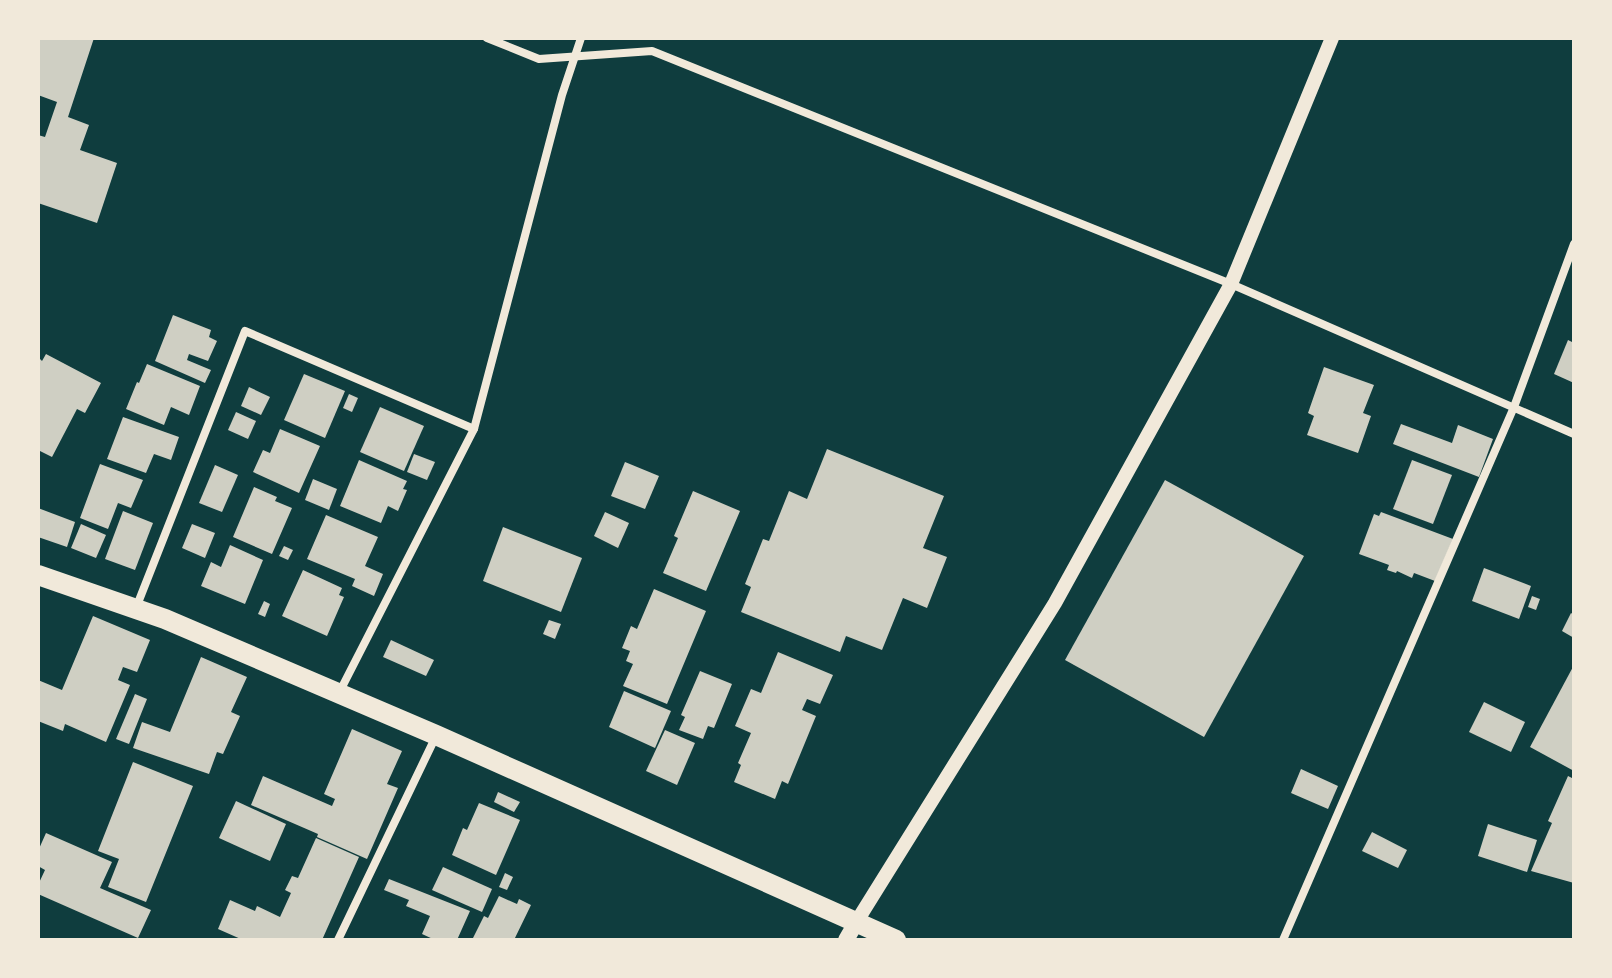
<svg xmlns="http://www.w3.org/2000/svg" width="1612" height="978" font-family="Figtree,sans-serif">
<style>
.building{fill:#cfcfc3}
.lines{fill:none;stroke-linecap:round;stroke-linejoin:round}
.minor{stroke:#f1e9da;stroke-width:8}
.tertiary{stroke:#f1e9da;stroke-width:14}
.secondary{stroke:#f1e9da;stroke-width:16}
.primary{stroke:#f1e9da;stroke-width:20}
</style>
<rect width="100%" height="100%" fill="#0f3d3e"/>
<g class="building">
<polygon points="38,38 94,38 68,117 89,125 80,150 117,163 97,223 38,203 38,135 45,137 57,102 38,95"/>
<polygon points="173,315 211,330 209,337 217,341 208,361 189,354 187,360 211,370 205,383 155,361"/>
<polygon points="1568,340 1574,343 1574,383 1554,374"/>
<polygon points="46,354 101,383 85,413 77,409 52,457 38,450 38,363 40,359 42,361"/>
<polygon points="147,364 200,386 189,415 171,407 164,425 126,409 137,382 139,383"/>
<polygon points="1324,367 1374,385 1363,413 1371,416 1358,453 1307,435 1314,416 1308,413"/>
<polygon points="304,374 345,391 325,438 284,420"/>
<polygon points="249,387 270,397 261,415 241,406"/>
<polygon points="349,394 358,398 352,412 343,408"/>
<polygon points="380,407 424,426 404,471 360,452"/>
<polygon points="236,412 256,421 248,439 228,430"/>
<polygon points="123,417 179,437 171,460 154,454 146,473 107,459"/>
<polygon points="1401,424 1452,443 1458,425 1493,439 1479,477 1393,444"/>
<polygon points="280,429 320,446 299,493 253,472 263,450 270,453"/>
<polygon points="827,449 944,496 923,548 947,557 927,608 903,598 882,650 846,636 840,652 741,612 751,587 745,584 763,539 769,541 789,491 807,499"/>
<polygon points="414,454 435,462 427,480 407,472"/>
<polygon points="359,460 407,481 403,489 407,490 398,511 388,506 381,523 340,506"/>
<polygon points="1412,460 1452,475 1433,524 1393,509"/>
<polygon points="625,462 659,476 645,509 611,496"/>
<polygon points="100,464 143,480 131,508 118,503 108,529 80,518"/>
<polygon points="215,465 238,475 222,512 199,503"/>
<polygon points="313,479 337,489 329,510 305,500"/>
<polygon points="1165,480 1304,556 1204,737 1065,660"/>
<polygon points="254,487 277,497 275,501 292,508 272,554 233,537"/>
<polygon points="693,491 740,511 706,591 663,573 678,538 674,536"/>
<polygon points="38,508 75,522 67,547 38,537"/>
<polygon points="123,511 153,523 135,570 105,559"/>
<polygon points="605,512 629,523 618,548 594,536"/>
<polygon points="1381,512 1453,539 1435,581 1414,573 1412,578 1397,571 1396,573 1387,570 1389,565 1359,554 1374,514 1379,516"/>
<polygon points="326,515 378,537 365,566 383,574 374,596 352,586 355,579 307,559"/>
<polygon points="81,524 106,535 96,558 71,548"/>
<polygon points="192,524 215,533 205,558 182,548"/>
<polygon points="503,527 582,558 561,612 483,581"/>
<polygon points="230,545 263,560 245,604 201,586 211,562 221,567"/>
<polygon points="284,546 293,550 288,560 279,556"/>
<polygon points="1484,568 1531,586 1519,619 1472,601"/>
<polygon points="303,570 342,588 339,595 344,597 327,636 282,616"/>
<polygon points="654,589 706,611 667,704 623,686 633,664 626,661 630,651 622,648 631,626 637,629"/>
<polygon points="1532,596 1540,599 1536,610 1528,607"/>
<polygon points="264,601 270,604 265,617 258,614"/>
<polygon points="1571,613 1574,615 1574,638 1562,631"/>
<polygon points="93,616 150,640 137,672 123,667 118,680 130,685 106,742 65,724 63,731 38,721 38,680 62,690"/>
<polygon points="549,620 561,624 555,639 543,634"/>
<polygon points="391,640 434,660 426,676 383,657"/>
<polygon points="778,652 833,675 820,704 807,699 802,710 816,716 788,784 782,781 775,799 734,782 741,765 738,763 751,733 735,726 751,689 761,693"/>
<polygon points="201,657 247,677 231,712 240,716 223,754 217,752 209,774 133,748 142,722 170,732"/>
<polygon points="1574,665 1574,771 1530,747"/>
<polygon points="700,671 732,684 714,728 708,726 703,739 679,730 685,717 681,715"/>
<polygon points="624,691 671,711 655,748 609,727"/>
<polygon points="135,694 147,699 129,744 116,739"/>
<polygon points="1484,702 1525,722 1511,752 1469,732"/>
<polygon points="352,729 402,751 387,784 398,788 367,859 317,837 318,834 251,805 263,776 332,806 335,799 324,794"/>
<polygon points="665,730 695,743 677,785 646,771"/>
<polygon points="133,762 193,786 146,902 108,887 119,859 98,851"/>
<polygon points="1301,769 1338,786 1328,809 1291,793"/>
<polygon points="1568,776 1574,779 1574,883 1531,871 1552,823 1548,821"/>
<polygon points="498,792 520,802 514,812 494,802"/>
<polygon points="236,801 286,824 270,861 219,838"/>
<polygon points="479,803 520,820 496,875 452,855 463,828 467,830"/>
<polygon points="1488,824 1537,840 1527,872 1478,856"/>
<polygon points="1372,832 1407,850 1398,868 1362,851"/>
<polygon points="46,833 112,862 100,888 151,910 138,938 38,894 38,885 45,870 38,866 38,851"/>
<polygon points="316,838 359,857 322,940 243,940 218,929 230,900 255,911 257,906 280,917 291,893 285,890 292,876 298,878"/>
<polygon points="443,867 492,889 482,912 432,890"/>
<polygon points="505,873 513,877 507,890 499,887"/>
<polygon points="389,879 470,911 457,940 435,940 422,934 430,916 406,906 409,900 384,890"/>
<polygon points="499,896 517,904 519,899 531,905 514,940 472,940 484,916 488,918"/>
</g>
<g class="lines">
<g class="minor">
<polyline points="487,38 539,59 652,51 1231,284 1574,434"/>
<polyline points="136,608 245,331 474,429"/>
<polyline points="339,693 474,429 562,95 581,38"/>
<polyline points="338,940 436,736"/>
<polyline points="1283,940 1514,407 1574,244"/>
</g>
<polyline class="tertiary" points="857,921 1055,603 1231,284 1332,38"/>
<polyline class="secondary" points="846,940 857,921"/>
<polyline class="primary" points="38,575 165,619 436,735 896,940"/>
</g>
<rect width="1612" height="978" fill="none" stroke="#f1e9da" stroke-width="80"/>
</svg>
